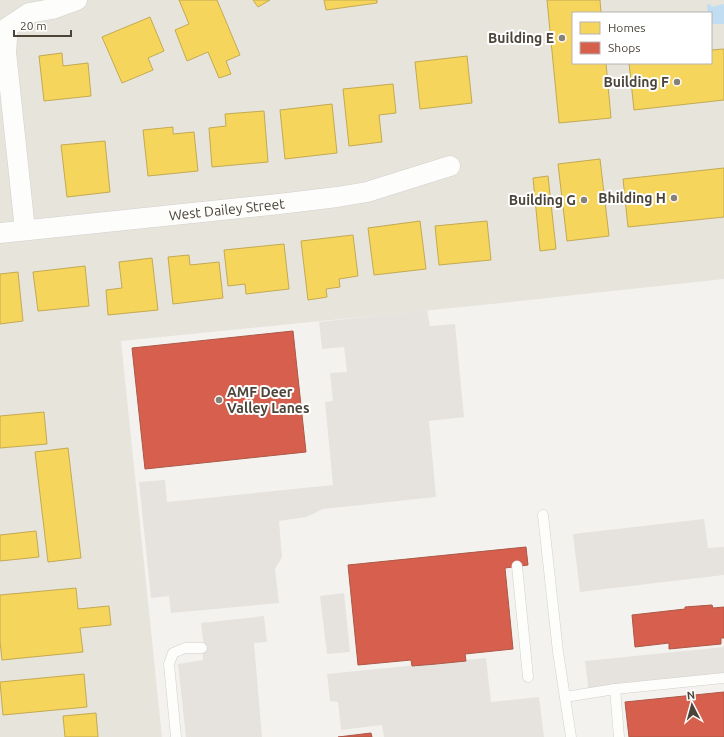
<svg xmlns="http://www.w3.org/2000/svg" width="724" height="737" font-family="Ubuntu,sans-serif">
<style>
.residential{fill:#e7e4dc;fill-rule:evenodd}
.parking{fill:#e6e3df}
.water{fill:#c0ddf1}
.homes{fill:#f6d55c;stroke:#c3aa52}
.shops{fill:#d6604d;stroke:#ac5847}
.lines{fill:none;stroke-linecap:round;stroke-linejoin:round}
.service-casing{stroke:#d2d0cb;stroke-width:11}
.minor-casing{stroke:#d2d0cb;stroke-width:21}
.service{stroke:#fdfdfc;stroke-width:10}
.minor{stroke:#fdfdfc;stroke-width:20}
.poi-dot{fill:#868178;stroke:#fff;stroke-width:1.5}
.labels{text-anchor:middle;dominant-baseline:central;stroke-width:4;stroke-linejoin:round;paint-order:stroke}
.poi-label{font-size:14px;font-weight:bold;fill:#4b4439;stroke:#fff;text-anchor:end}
.street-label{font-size:14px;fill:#4b4439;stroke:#fff}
</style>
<rect width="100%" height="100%" fill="#f4f2ee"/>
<path class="residential" d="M0,0H724V279L502,303L121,341L162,737H0ZM573,13H711V63H573Z"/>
<g class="parking">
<polygon points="427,310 430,326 455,324 464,417 429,421 436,497 323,509 306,517 279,521 282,557 275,569 279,603 171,613 169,596 151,598 139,482 165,480 167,502 333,485 325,402 333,401 330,373 347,372 344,347 322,349 319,322"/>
<polygon points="704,519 708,548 724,547 724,575 580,592 573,534"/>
<polygon points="344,593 350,652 327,654 320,596"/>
<polygon points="264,616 267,642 254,643 262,737 186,737 178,664 203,660 202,648 204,648 201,623"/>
<polygon points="724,647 724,678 589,694 585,661"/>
<polygon points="486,658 491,702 539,697 544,737 384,737 382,725 341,730 338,702 330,701 327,674"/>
</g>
<polygon class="water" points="711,4 711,7 724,4 724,24 711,24 711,13 708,13 707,5"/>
<g class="homes">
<polygon points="179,0 217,0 240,55 226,61 231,74 219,78 208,52 187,61 175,30 189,24"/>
<polygon points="253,0 270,0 258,7"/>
<polygon points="324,0 377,0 377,3 326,10"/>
<polygon points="547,0 600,0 601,13 573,13 573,63 606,63 611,118 559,123"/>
<polygon points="150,17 164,51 148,58 153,70 122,83 102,37"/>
<polygon points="724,49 724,100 634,110 629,63 711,63 711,50"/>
<polygon points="62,53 63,66 88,63 91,96 44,101 39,56"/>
<polygon points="467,56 472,103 420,109 415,62"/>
<polygon points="393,84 396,113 379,115 382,142 349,146 343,89"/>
<polygon points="332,104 337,153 285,159 280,110"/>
<polygon points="264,111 268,162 212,167 209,128 226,126 225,114"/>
<polygon points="173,127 173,134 194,132 198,171 148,176 143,130"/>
<polygon points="105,141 110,192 67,197 61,145"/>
<polygon points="600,159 609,236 567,241 558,164"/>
<polygon points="724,168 724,217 628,227 623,179"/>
<polygon points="548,176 556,249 540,251 533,178"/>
<polygon points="420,221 426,269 374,275 368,228"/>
<polygon points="487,221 491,260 439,265 435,226"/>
<polygon points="353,235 358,276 339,279 340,287 326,289 327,297 308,300 301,241"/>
<polygon points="284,244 289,289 246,294 245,284 228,286 224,250"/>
<polygon points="189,255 190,265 219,262 223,298 173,304 168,257"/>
<polygon points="152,258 158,310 108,315 106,290 122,288 119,262"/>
<polygon points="85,266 89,306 38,311 33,272"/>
<polygon points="18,272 23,321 0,324 0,274"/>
<polygon points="44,412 47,444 0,448 0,416"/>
<polygon points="68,448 81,558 48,562 35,452"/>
<polygon points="36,531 39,557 0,561 0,535"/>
<polygon points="76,588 78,609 109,606 111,625 80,628 83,652 2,660 0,641 0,595"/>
<polygon points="84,674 87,707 3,715 0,682"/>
<polygon points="96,713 98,737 65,737 63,716"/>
</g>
<g class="shops">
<polygon points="293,331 306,452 145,469 132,348"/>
<polygon points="526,547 528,565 505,568 513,649 465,654 466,661 436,664 412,666 411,660 358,665 348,565"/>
<polygon points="712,605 713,608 724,607 724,638 721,638 721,644 669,649 669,643 635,647 632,615 685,609 685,607"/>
<polygon points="724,692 724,737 629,737 625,702"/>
<polygon points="371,733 372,737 338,737"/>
</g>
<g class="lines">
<g class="service-casing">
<g id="service">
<polyline points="543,515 558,652 571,737"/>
<polyline points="517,566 528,677"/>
<polyline points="615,689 619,737"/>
<polyline points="565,697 615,689 724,678"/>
<polyline points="176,737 169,664 173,653 185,648 202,648"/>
</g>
</g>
<g class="minor-casing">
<g id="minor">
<polyline points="25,230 6,52 8,27 29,13 52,9 77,0"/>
<path id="s1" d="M0,233L279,204L337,197L367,192L450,166"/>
</g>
</g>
<use href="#service" class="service"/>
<use href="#minor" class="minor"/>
</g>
<g class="poi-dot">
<circle cx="562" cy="38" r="4"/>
<circle cx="677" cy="82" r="4"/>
<circle cx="674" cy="198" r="4"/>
<circle cx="584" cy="200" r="4"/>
<circle cx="219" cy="400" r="4"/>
</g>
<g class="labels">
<g class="poi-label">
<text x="554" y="38">Building E</text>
<text x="669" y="82">Building F</text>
<text x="666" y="198">Bhilding H</text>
<text x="576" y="200">Building G</text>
<text x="227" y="392" text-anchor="start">AMF Deer<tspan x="227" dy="16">Valley Lanes</tspan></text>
</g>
<g class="street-label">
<text stroke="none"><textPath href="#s1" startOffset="228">West Dailey Street</textPath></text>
</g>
</g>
<rect x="572" y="12" width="140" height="52" fill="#ffffff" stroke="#b7b4b0"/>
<rect x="580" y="22" width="20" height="12" fill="#f6d55c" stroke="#b7b4b0"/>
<text x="608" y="32" font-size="12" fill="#4b4439">Homes</text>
<rect x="580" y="42" width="20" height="12" fill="#d6604d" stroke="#b7b4b0"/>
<text x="608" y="52" font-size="12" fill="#4b4439">Shops</text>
<g transform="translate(692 705) rotate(354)" stroke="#ffffff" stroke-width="3" paint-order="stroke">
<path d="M0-3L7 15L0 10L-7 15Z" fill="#4b4439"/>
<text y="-6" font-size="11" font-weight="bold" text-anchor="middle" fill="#4b4439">N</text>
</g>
<path d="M14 30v6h57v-6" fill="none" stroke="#4b4439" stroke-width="2"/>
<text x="20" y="30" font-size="12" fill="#4b4439" stroke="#ffffff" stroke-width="3" paint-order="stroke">20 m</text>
</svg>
